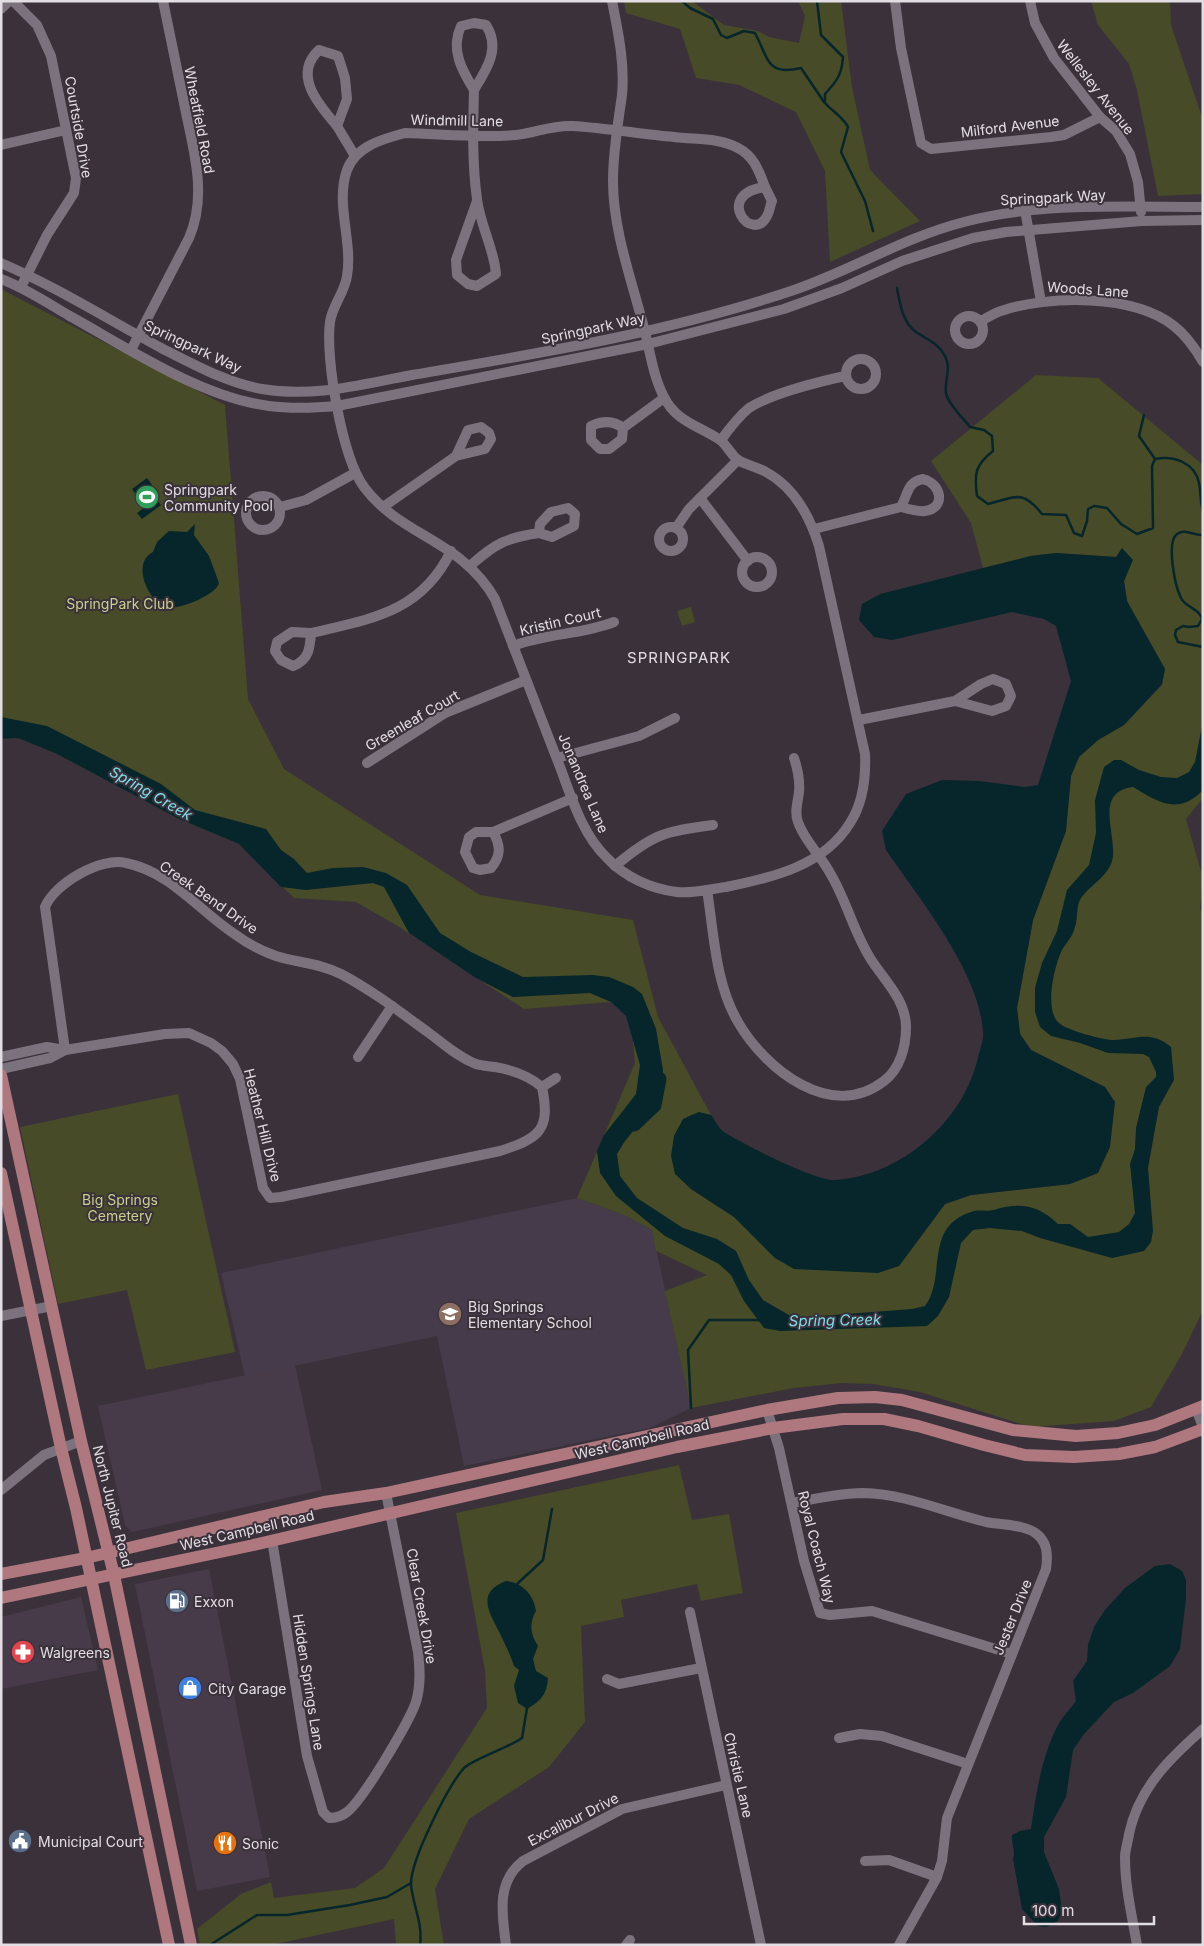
<svg xmlns="http://www.w3.org/2000/svg" width="1204" height="1946" font-family="Inter,sans-serif">
<style>
.built{fill:#483b49}
.education{fill:#453b4a}
.green{fill:#474b27}
.water{fill:#06262b}
.lines{fill:none;stroke-linecap:round;stroke-linejoin:round}
.stream{stroke:#06262b;stroke-width:2.5}
.river{stroke:#06262b;stroke-width:15}
.minor{stroke:#7c727d;stroke-width:10}
.major{stroke:#af777e;stroke-width:12}
.labels{text-anchor:middle;dominant-baseline:central;stroke-width:4;stroke-linejoin:round;paint-order:stroke}
.street-label{font-size:14px;fill:#e3dde4;stroke:#3a313b}
.poi-label{font-size:14px;fill:#e3dde4;stroke:#3a313b;text-anchor:start}
.park-label{font-size:14px;fill:#c9d18b;stroke:#3a313b}
.neighbourhood-label{font-size:15px;letter-spacing:1px;fill:#e3dde4;stroke:#3a313b}
.water-label{font-size:15px;font-style:italic;fill:#7ddce9;stroke:#3a313b}
</style>
<rect width="100%" height="100%" fill="#3a313b"/>
<g class="built">
<polygon points="295,1365 322,1490 132,1532 125,1525 98,1406"/>
<polygon points="209,1569 270,1877 197,1891 135,1584"/>
<polygon points="81,1597 98,1670 1,1689 1,1617"/>
</g>
<polygon class="education" points="577,1198 624,1215 652,1230 691,1408 650,1428 464,1466 437,1336 245,1376 221,1273"/>
<g class="green">
<polygon points="624,1 692,1 724,25 758,31 769,37 799,43 805,16 798,1 841,1 852,87 870,170 920,221 830,262 825,171 796,112 739,85 696,78 680,29 626,13"/>
<polygon points="1091,1 1170,1 1171,25 1203,120 1203,194 1158,196 1137,90 1129,64 1098,25"/>
<path d="M1,289L225,405L248,699L284,769L480,895L633,920L658,1017L711,1115C689,1109 683,1119 674,1136L691,1189L734,1217L775,1258L899,1266L945,1204L971,1195L1070,1184L1098,1173L1115,1103L1105,1087L1031,1050L1020,1034L1017,1008L1033,920L1066,830L1071,776L1079,757L1098,740L1124,725L1162,685L1165,669L1127,602L1124,581L1132,560L1122,549L1116,557L1056,553L1031,556L983,568L971,523L931,461L1036,375L1098,378L1203,465V798L1186,819L1203,878L1200,909L1203,914V1310L1182,1354L1151,1407L1114,1421L1031,1427L920,1392L873,1384L842,1383L794,1388L691,1408L665,1291L707,1275L656,1251L652,1230L624,1215L577,1198L635,1063L632,1030L626,1016L611,1002L524,1009L401,928L356,902L294,898L239,844L177,818L57,754L18,738L1,739Z"/>
<polygon points="691,607 695,622 682,626 677,611"/>
<polygon points="178,1094 235,1352 146,1370 127,1290 58,1304 20,1127"/>
<polygon points="679,1465 692,1520 729,1514 743,1593 701,1601 697,1584 621,1600 624,1617 581,1626 585,1722 549,1767 469,1819 435,1889 444,1945 396,1945 394,1919 271,1945 200,1945 197,1929 241,1894 271,1882 274,1898 355,1888 384,1868 487,1708 485,1670 456,1513"/>
</g>
<g class="water">
<polygon points="147,478 152,485 149,488 161,505 142,519 137,513 145,507 132,489"/>
<path d="M195,524L194,535L209,556L219,583C217,591 205,596 198,600C188,604 175,610 164,606C148,600 131,563 153,552L157,542L169,531L187,532Z"/>
<path d="M1122,548L1133,560L1124,581L1127,601L1165,669L1162,684L1124,725L1098,740L1079,757L1071,776L1066,831L1033,920L1017,1008L1020,1034L1031,1050L1105,1087L1115,1102L1110,1147L1098,1173L1070,1184L971,1195L945,1204L899,1266L878,1273L794,1269L775,1258L734,1217L691,1189L675,1174L671,1156L674,1136L683,1119L699,1112L711,1115C715,1120 719,1129 724,1132C743,1144 815,1181 835,1180C901,1176 964,1121 978,1057C980,1049 984,1040 983,1032C979,971 920,900 886,850L882,831L906,794L942,780L979,781L1025,787L1038,785L1071,681L1056,626L1044,619L1012,612L892,640L874,637L859,620L862,604L880,594L1031,556L1056,553L1116,557Z"/>
<path d="M1,717L47,726L161,784L195,810L266,829L281,850L294,859L307,873L333,868L363,867L386,873L407,885L440,933L471,952L523,977L593,975L609,977L633,987L642,994L656,1029L663,1070L659,1092L644,1118L625,1141L617,1154L620,1176L637,1198L683,1228L717,1239L736,1251L749,1280L763,1300L794,1318L912,1309L925,1306C947,1277 923,1227 971,1212C979,1209 986,1212 994,1210C1020,1202 1038,1205 1058,1224H1070L1088,1237L1119,1232L1129,1224L1135,1213L1130,1164L1135,1149L1136,1128L1146,1087L1156,1077V1072L1149,1057L1143,1054L1108,1053L1080,1043L1051,1036L1040,1027L1035,1012V988L1042,963L1057,931L1067,890L1089,865L1096,833L1095,800L1104,767L1114,760H1121L1139,770L1161,777L1177,778L1189,772L1195,762L1203,721V790C1178,816 1158,802 1133,787C1095,792 1115,830 1113,856C1111,875 1091,884 1081,898C1076,905 1078,919 1075,927C1073,936 1066,943 1062,950C1054,966 1044,1011 1059,1023C1066,1030 1103,1040 1113,1040C1137,1039 1151,1030 1171,1047L1174,1080L1159,1107L1148,1168L1153,1231L1151,1242L1144,1251L1112,1258L1040,1238L1022,1231L990,1228L973,1230L961,1243L949,1297L938,1316L927,1326L780,1331L764,1328L744,1301L731,1275L719,1264L665,1236L616,1196L600,1173L597,1151L604,1135L636,1094L640,1065L626,1016L611,1002L590,993L513,997L476,978L409,933L384,887L373,883L306,890L281,887L239,844L177,818L57,754L18,738L1,739Z"/>
<path d="M1170,1564L1182,1571L1186,1580V1599L1180,1649L1170,1666L1133,1693L1114,1702L1084,1734L1073,1750L1066,1797L1044,1837V1852L1059,1889L1062,1911L1058,1921L1046,1927L1038,1926L1022,1909L1013,1859C1016,1850 1011,1844 1012,1835L1020,1831L1031,1829C1036,1794 1042,1754 1059,1723C1064,1715 1071,1708 1076,1701L1073,1681L1087,1661L1088,1645L1094,1627L1105,1610L1125,1588L1155,1566Z"/>
<path d="M506,1581C522,1582 534,1595 536,1611C529,1623 530,1634 538,1646L533,1659L536,1671L548,1678C547,1694 541,1701 527,1709L518,1703L514,1686L519,1670L514,1666C511,1657 507,1648 503,1640C493,1617 472,1594 506,1581Z"/>
</g>
<g class="lines">
<g class="stream">
<path d="M682,1L690,8L713,19L721,35L727,38L744,31L755,33C769,60 767,76 801,68L824,102"/>
<path d="M817,1L821,35L843,57C842,74 837,81 825,94V103C833,112 843,117 848,127L841,152L865,201L873,231"/>
<path d="M897,288C900,303 902,322 916,332C928,340 938,343 945,356C952,369 944,380 946,393C948,404 963,418 970,427L984,430L992,436L993,451C975,465 974,474 977,496L988,504C1016,497 1022,489 1042,514L1066,515L1074,533L1082,536L1087,521L1088,509L1094,506L1107,508L1121,524L1137,534L1153,528L1152,466L1155,459C1174,455 1195,463 1199,483C1201,492 1200,502 1203,511"/>
<polyline points="1144,415 1139,436 1155,459"/>
<path d="M1203,535C1193,536 1186,528 1177,534C1166,542 1175,586 1181,598C1186,608 1199,608 1202,619L1198,626L1189,627L1183,626L1176,630L1175,635L1178,642L1203,647"/>
<polyline points="691,1408 688,1350 709,1320 760,1320"/>
<polyline points="517,1584 543,1560 552,1509"/>
<polyline points="210,1945 257,1915 287,1915 350,1905 387,1897 411,1883"/>
<path d="M420,1945C423,1924 413,1905 411,1885C410,1861 448,1786 464,1768C473,1759 508,1748 522,1738L527,1708"/>
</g>
<polyline class="river" points="634,1124 654,1105 659,1079"/>
<g class="minor">
<polyline points="13,1 37,25 51,56 76,178 74,193 47,235 21,287"/>
<path d="M612,1C618,32 625,63 622,95C618,124 613,151 613,181C613,231 632,281 644,328C650,351 653,376 664,397C676,422 700,426 720,440C727,445 731,455 738,460C746,465 757,467 766,472C794,487 810,517 819,546L865,754C866,778 863,803 850,823C824,866 771,878 726,887C710,889 693,894 677,892C651,889 625,877 607,858C579,831 569,788 555,754C535,702 515,650 495,599C462,540 400,536 364,487C342,457 325,358 330,322C332,306 345,292 347,276C353,241 335,204 347,170C356,146 383,139 405,133C442,134 480,138 516,135C535,133 552,125 572,126C606,128 640,134 674,137C696,140 717,137 738,148C754,156 759,171 765,187"/>
<polyline points="895,1 901,48 921,143 931,149 1051,137 1064,135 1100,117"/>
<polyline points="1030,1 1035,23 1054,58 1100,117 1116,131 1130,154 1138,182 1141,212"/>
<polyline points="1,9 9,1"/>
<path d="M474,23L486,25C501,48 487,69 474,90C462,70 450,50 461,26Z"/>
<path d="M319,50L338,56L345,78L347,99L337,126C319,105 292,75 319,50Z"/>
<path d="M474,90C473,127 472,163 477,199C480,225 494,248 496,274L477,286L468,284L457,275L456,260L477,201"/>
<polyline points="337,126 355,156"/>
<polyline points="1,145 66,130"/>
<path d="M765,187L772,201C770,205 770,211 767,216C752,245 713,194 765,187Z"/>
<polyline points="1025,210 1041,302"/>
<path d="M1,263C57,287 109,320 163,349C195,365 227,383 262,389C314,398 362,384 412,375C541,353 670,332 794,290C852,270 905,237 964,222C1038,202 1126,207 1203,207"/>
<path d="M1,279C25,288 46,302 68,315C128,348 200,397 269,406C292,409 314,408 337,406L648,344L784,309L842,288L902,261L973,238L1006,232L1142,221L1203,220"/>
<circle cx="969" cy="330" r="14"/>
<path d="M981,321C987,318 994,313 1001,311C1048,295 1134,294 1174,326C1187,336 1195,348 1203,362"/>
<path d="M131,350L189,238C208,194 193,149 184,103C177,69 170,35 163,1"/>
<circle cx="861" cy="374" r="15"/>
<path d="M623,428C613,420 602,421 591,426V440L600,449H609L622,439L623,428L664,398"/>
<path d="M721,440C729,429 738,417 749,408C772,393 818,382 845,376"/>
<path d="M923,479C942,484 946,508 925,511C918,512 908,509 901,507C908,494 907,482 923,479Z"/>
<circle cx="263" cy="513" r="17"/>
<polyline points="700,498 748,561"/>
<polyline points="280,507 306,500 355,473"/>
<polyline points="383,507 456,456 468,430 481,427 489,433 491,439 485,449 456,456"/>
<polygon points="568,508 575,514 574,526 552,537 539,533 540,524 551,512"/>
<circle cx="671" cy="539" r="12"/>
<polyline points="676,528 689,509 738,460"/>
<polyline points="814,529 901,507"/>
<circle cx="757" cy="572" r="15"/>
<path d="M471,565C496,543 506,538 539,533"/>
<path d="M292,632L311,633C310,648 309,660 293,666L281,660L275,651L277,642Z"/>
<path d="M311,633C370,619 421,613 451,551"/>
<path d="M513,646C546,633 581,635 614,622"/>
<polyline points="859,720 955,701 981,684 993,679 1006,684 1011,696 1006,706 992,711 955,701"/>
<polyline points="557,758 639,736 675,718"/>
<polyline points="367,763 445,713 526,680"/>
<path d="M493,832C501,846 501,856 491,868L480,870L473,868L465,852L469,837L476,832H493L573,798"/>
<path d="M615,866C653,834 665,831 713,825"/>
<path d="M707,890C714,933 715,983 738,1022C765,1069 831,1122 884,1081C900,1069 906,1047 906,1027C906,1001 886,982 872,961C854,934 847,901 830,873C821,856 804,840 798,822C794,812 798,802 799,792C800,780 798,770 794,758"/>
<path d="M1,1057L47,1047L65,1050L165,1034L189,1033L211,1043L222,1051L233,1064L240,1079L263,1188L270,1198L281,1197L500,1151C539,1138 551,1131 542,1087C528,1075 513,1070 495,1067C489,1066 482,1066 476,1064C458,1057 444,1044 429,1033C400,1012 373,991 341,974C320,963 298,963 276,956C262,951 248,944 236,935C200,912 171,872 126,863C101,857 55,883 45,907L65,1050"/>
<polyline points="358,1057 392,1006"/>
<polyline points="1,1069 50,1058 65,1050"/>
<polyline points="542,1087 556,1078"/>
<polyline points="1,1316 52,1306"/>
<polyline points="1196,1409 1203,1427"/>
<polyline points="767,1410 779,1448 804,1561 820,1613 830,1615 872,1611 1012,1654"/>
<polyline points="1,1490 44,1455 81,1441"/>
<path d="M792,1503C815,1499 839,1493 863,1493C907,1494 944,1512 986,1522C1001,1525 1020,1524 1034,1532C1048,1541 1048,1555 1046,1569L947,1818L942,1861L937,1877L899,1945"/>
<path d="M272,1540L307,1756L323,1812L329,1818C336,1818 342,1816 347,1812C363,1800 409,1722 416,1702C421,1685 420,1669 418,1652L386,1493"/>
<polyline points="690,1612 761,1945"/>
<polyline points="607,1679 619,1684 701,1668"/>
<polyline points="839,1738 860,1734 882,1736 968,1764"/>
<polyline points="865,1861 889,1860 937,1877"/>
<path d="M506,1945C502,1914 496,1882 523,1861L622,1809L726,1785"/>
<polyline points="626,1945 630,1940"/>
<path d="M1137,1945C1132,1916 1125,1887 1125,1857C1125,1850 1128,1842 1129,1834C1139,1788 1169,1759 1203,1729"/>
</g>
<g class="major">
<polyline points="1,1075 81,1441 114,1575 191,1945"/>
<polyline points="1,1173 61,1448 76,1508 169,1945"/>
<polyline points="1,1574 86,1558 324,1502 386,1493 767,1410 838,1398 875,1397 902,1400 1013,1430 1076,1436 1118,1433 1155,1425 1203,1406"/>
<polyline points="1,1598 249,1546 677,1447 773,1428 843,1419 884,1419 918,1426 984,1445 1025,1455 1074,1457 1119,1454 1155,1447 1203,1429"/>
</g>
</g>
<defs>
<g id="stadium-disc" transform="scale(1.25)"><circle r="9.5" fill="#2e9e5b" stroke="#3a313b"/><path d="M0-5a6.5 5 0 1 0 0 10a6.5 5 0 1 0 0-10ZM-3.5-1.8h7v3.6h-7Z" fill="#fff"/></g>
<g id="school-disc" transform="scale(1.25)"><circle r="9.5" fill="#8d6e63" stroke="#3a313b"/><path d="M0-5L7-2L0 1L-7-2ZM-4 1L0 2.5L4 1V4Q0 6-4 4Z" fill="#fff"/></g>
<g id="fuel-disc" transform="scale(1.25)"><circle r="9.5" fill="#5c6f8a" stroke="#3a313b"/><path d="M-5.5-6h7V0h2V4h1.3V-2.5L3-4.5l.8-.8L6-3V5H2.5V1h-1V6h-7ZM-4.2-4.7v3.2H.2V-4.7Z" fill="#fff"/></g>
<g id="pharmacy-disc" transform="scale(1.25)"><circle r="9.5" fill="#e0444e" stroke="#3a313b"/><path d="M-2-6h4v4h4v4h-4v4h-4v-4h-4v-4h4Z" fill="#fff"/></g>
<g id="shop-disc" transform="scale(1.25)"><circle r="9.5" fill="#3f7fe0" stroke="#3a313b"/><path d="M-5-2.5h2.3a2.7 3.5 0 0 1 5.4 0H5L5.5 6h-11ZM-1.5-2.5h3a1.5 2.3 0 0 0-3 0Z" fill="#fff"/></g>
<g id="civic-disc" transform="scale(1.25)"><circle r="9.5" fill="#5c6f8a" stroke="#3a313b"/><path d="M-.6-6.5H3V-4.5H.6V-3L4-1V1h2V6H-6V1h2V-1L-.6-3ZM-1.2 2.5V6h2.4V2.5Z" fill="#fff"/></g>
<g id="restaurant-disc" transform="scale(1.25)"><circle r="9.5" fill="#e8710a" stroke="#3a313b"/><path d="M-5-6h1v4h1v-4h1v4h1v-4h1v5L-1.5 .5V6h-2V.5L-5-1ZM5-6V6H3V1.5H1.5Q1.5-4 5-6Z" fill="#fff"/></g>
</defs>
<g fill-rule="evenodd">
<use href="#stadium-disc" x="147" y="497"/>
<use href="#school-disc" x="450" y="1314"/>
<use href="#fuel-disc" x="177" y="1601"/>
<use href="#pharmacy-disc" x="23" y="1652"/>
<use href="#shop-disc" x="190" y="1688"/>
<use href="#civic-disc" x="20" y="1841"/>
<use href="#restaurant-disc" x="225" y="1843"/>
</g>
<g class="labels">
<g class="street-label">
<text transform="translate(1096 87) rotate(52)">Wellesley Avenue</text>
<text transform="translate(200 120) rotate(79)">Wheatfield Road</text>
<text transform="translate(457 120) rotate(1)">Windmill Lane</text>
<text transform="translate(1010 126) rotate(-7)">Milford Avenue</text>
<text transform="translate(79 127) rotate(80)">Courtside Drive</text>
<text transform="translate(1053 197) rotate(-3)">Springpark Way</text>
<text transform="translate(1088 289) rotate(4)">Woods Lane</text>
<text transform="translate(593 328) rotate(-12)">Springpark Way</text>
<text transform="translate(193 346) rotate(25)">Springpark Way</text>
<text transform="translate(560 621) rotate(-13)">Kristin Court</text>
<text transform="translate(412 720) rotate(-30)">Greenleaf Court</text>
<text transform="translate(584 783) rotate(67)">Jonandrea Lane</text>
<text transform="translate(209 897) rotate(35)">Creek Bend Drive</text>
<text transform="translate(263 1125) rotate(76)">Heather Hill Drive</text>
<text transform="translate(642 1439) rotate(-13)">West Campbell Road</text>
<text transform="translate(113 1506) rotate(76)">North Jupiter Road</text>
<text transform="translate(247 1530) rotate(-13)">West Campbell Road</text>
<text transform="translate(817 1547) rotate(76)">Royal Coach Way</text>
<text transform="translate(422 1606) rotate(80)">Clear Creek Drive</text>
<text transform="translate(1012 1617) rotate(-68)">Jester Drive</text>
<text transform="translate(309 1682) rotate(81)">Hidden Springs Lane</text>
<text transform="translate(739 1775) rotate(77)">Christie Lane</text>
<text transform="translate(573 1819) rotate(-27)">Excalibur Drive</text>
</g>
<g class="poi-label">
<text x="164" y="489">Springpark<tspan x="164" dy="16">Community Pool</tspan></text>
<text x="468" y="1306">Big Springs<tspan x="468" dy="16">Elementary School</tspan></text>
<text x="194" y="1601">Exxon</text>
<text x="40" y="1652">Walgreens</text>
<text x="208" y="1688">City Garage</text>
<text x="38" y="1841">Municipal Court</text>
<text x="242" y="1843">Sonic</text>
</g>
<g class="park-label">
<text x="120" y="603">SpringPark Club</text>
<text x="120" y="1199">Big Springs<tspan x="120" dy="16">Cemetery</tspan></text>
</g>
<g class="neighbourhood-label">
<text x="679" y="657">SPRINGPARK</text>
</g>
<g class="water-label">
<text transform="translate(151 793) rotate(30)">Spring Creek</text>
<text transform="translate(835 1320) rotate(-1)">Spring Creek</text>
</g>
</g>
<rect width="1204" height="1946" fill="none" stroke="#e3dde4" stroke-width="5"/>
<path d="M1024 1916v8h130v-8" fill="none" stroke="#e3dde4" stroke-width="2.5"/>
<text x="1032" y="1916" font-size="15" fill="#e3dde4" stroke="#3a313b" stroke-width="4" paint-order="stroke">100 m</text>
</svg>
